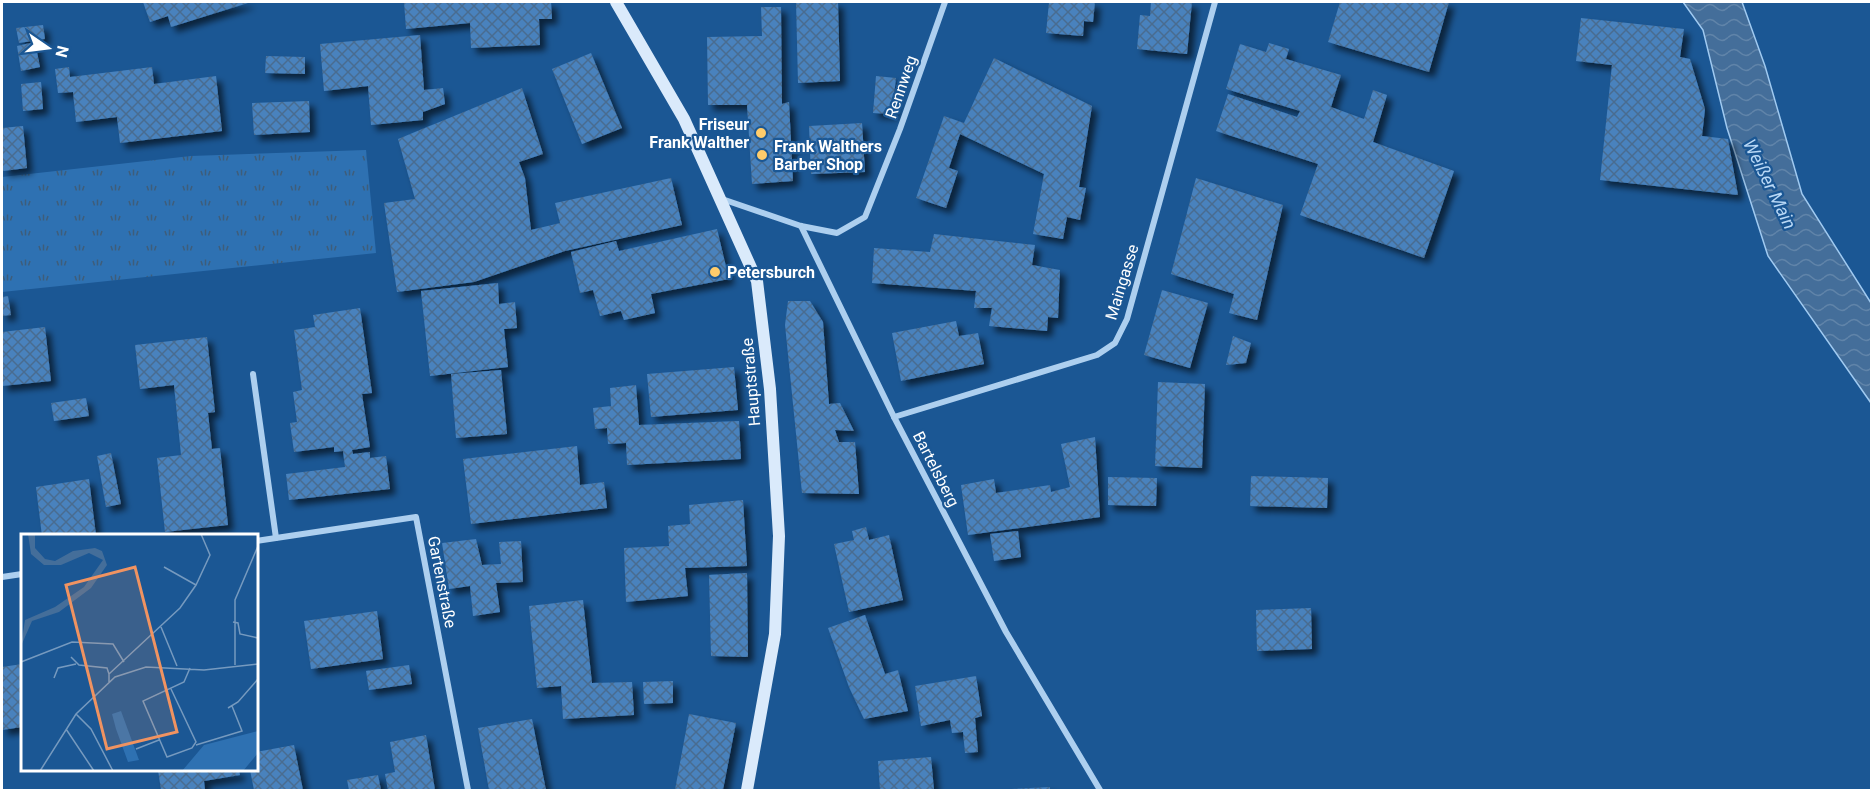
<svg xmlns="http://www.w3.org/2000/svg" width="1873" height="792" font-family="Roboto,sans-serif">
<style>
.grass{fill:url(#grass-tufts)}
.water{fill:url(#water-waves);stroke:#a0caf1;stroke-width:1.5}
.building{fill:url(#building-cross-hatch);filter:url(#shadow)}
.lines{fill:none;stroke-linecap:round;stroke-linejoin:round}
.street{stroke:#adcfef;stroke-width:6}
.secondary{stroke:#daeafb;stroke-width:12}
.poi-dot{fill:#ffcc6b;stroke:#1b5794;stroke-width:2}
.labels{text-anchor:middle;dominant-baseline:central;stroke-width:4.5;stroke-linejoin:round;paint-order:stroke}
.street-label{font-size:16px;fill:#fff;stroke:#1b5794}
.poi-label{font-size:16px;font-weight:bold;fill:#fff;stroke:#1b5794;text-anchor:start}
.water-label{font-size:18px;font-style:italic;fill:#b9d8f6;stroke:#1b5794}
.inset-road{fill:none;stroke:#769abf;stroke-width:1.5}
.view{fill:#f09361;fill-opacity:0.15;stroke:#f09361;stroke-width:3}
.inset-edge{fill:none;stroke:#fff;stroke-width:3}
</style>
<defs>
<pattern id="grass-tufts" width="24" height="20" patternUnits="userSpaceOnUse" patternTransform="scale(1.5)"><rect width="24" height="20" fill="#2e71b2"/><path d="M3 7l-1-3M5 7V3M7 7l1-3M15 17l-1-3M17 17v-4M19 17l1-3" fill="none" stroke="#3e5d7a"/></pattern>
<pattern id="water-waves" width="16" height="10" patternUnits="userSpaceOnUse" patternTransform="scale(1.5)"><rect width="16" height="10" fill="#446e9a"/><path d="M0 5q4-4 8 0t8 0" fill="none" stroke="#6084a9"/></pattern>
<pattern id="building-cross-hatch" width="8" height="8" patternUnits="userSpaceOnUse" patternTransform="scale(1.5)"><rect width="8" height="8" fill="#4882bd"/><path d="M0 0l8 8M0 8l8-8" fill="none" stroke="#4a6c90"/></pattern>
<filter id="shadow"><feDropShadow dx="5.5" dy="5.5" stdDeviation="3" flood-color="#0009"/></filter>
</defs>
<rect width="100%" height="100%" fill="#1b5794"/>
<polygon class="grass" points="366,150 376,253 2,292 2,177 191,156"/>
<polygon class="water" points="1683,2 1742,2 1765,66 1802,194 1871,303 1871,403 1768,256 1727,128 1703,30"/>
<g class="building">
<polygon points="143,2 251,2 171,27 168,16 150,22"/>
<polygon points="404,2 551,2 552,19 539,19 540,45 471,48 470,23 406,29"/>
<polygon points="796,2 838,2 840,81 798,83"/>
<polygon points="1049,2 1095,2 1093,22 1084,21 1083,36 1046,33"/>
<polygon points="1151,2 1192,2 1187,54 1137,49 1140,15 1150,16"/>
<polygon points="1340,2 1449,2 1429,72 1328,42"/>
<polygon points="761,7 781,7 782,104 789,102 793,181 752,184 747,105 708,105 707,37 762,36"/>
<polygon points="1581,18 1684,29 1680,57 1690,59 1705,109 1702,136 1728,139 1738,195 1600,180 1612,65 1576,61"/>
<polygon points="43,25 45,39 19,43 16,28"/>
<polygon points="420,35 424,90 443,88 445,104 423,112 423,120 371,125 368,86 324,91 320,44"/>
<polygon points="35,42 40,67 21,71 17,46"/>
<polygon points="1269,43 1289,49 1286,59 1341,75 1331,107 1364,119 1373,90 1387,95 1373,142 1454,171 1424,258 1300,215 1318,164 1216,131 1228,94 1297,117 1300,111 1226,89 1240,44 1266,52"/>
<polygon points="591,53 622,128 582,144 552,69"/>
<polygon points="266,56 305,57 305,74 265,73"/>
<polygon points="994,58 1092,106 1079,187 1086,188 1080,220 1067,217 1063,239 1033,234 1044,174 960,134 949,168 958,171 946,208 916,198 944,116 964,123"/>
<polygon points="69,67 70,77 152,67 154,84 216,76 222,131 120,143 117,117 76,122 73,92 58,93 55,69"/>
<polygon points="876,76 896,78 892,114 873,113"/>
<polygon points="41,82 43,109 23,111 21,84"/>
<polygon points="522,88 543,154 519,162 525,178 531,230 560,223 555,203 671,178 682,225 565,251 474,282 397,292 384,203 415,199 398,139"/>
<polygon points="309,101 310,132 254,135 252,103"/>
<polygon points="862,123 865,172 811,174 809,126"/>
<polygon points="23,126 27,168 3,171 2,128"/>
<polygon points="1196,178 1283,205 1257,320 1229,313 1234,294 1171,274"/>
<polygon points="717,229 729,279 651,294 655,313 624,320 621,311 600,316 593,290 580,293 571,252 616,241 619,251"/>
<polygon points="934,234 1035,245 1032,265 1060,270 1058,318 1048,317 1047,331 989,326 992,308 974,308 976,291 872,283 874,248 930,252"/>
<polygon points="498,283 499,304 515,302 517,328 504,329 508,367 430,376 421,291"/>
<polygon points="1162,290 1208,303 1190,368 1144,355"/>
<polygon points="8,296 11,315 2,316 2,297"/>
<polygon points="788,301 810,301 823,322 829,404 840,403 854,431 835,430 839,442 855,442 859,494 802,493 785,325"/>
<polygon points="360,308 372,393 362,394 370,447 352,450 353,454 370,452 370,458 386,456 390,489 289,500 286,474 345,467 343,451 334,452 334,447 294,452 290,423 297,422 293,392 302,390 294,330 315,327 313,315"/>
<polygon points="956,321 959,336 978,333 984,364 901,381 892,333"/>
<polygon points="45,327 51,381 2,386 2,332"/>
<polygon points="1233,336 1251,343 1246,363 1226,365"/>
<polygon points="207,337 215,412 208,413 212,449 220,448 228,525 165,532 157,458 181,455 174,385 140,389 135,345"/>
<polygon points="734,367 738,410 651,417 647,374"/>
<polygon points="501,370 507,434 456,438 451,374"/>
<polygon points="1158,382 1205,384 1202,468 1155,466"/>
<polygon points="636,385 639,425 739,421 741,459 627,465 626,443 608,444 607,428 595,429 593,408 611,406 610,388"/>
<polygon points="86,398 89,416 54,421 51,403"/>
<polygon points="1095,437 1100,517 968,535 961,485 994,479 996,493 1050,485 1051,492 1070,487 1061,444"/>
<polygon points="577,446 580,485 604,482 607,508 471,524 463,459"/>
<polygon points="111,453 121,504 106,507 97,456"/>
<polygon points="1251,476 1328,478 1327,508 1250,506"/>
<polygon points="1108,477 1157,478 1156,506 1108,505"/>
<polygon points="89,479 96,535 42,536 36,487"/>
<polygon points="743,500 747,566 685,568 688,596 626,602 624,548 669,546 668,526 690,524 689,505"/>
<polygon points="866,527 869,540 889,535 903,600 849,612 834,544 854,540 852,531"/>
<polygon points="1018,531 1021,557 994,561 990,534"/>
<polygon points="476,539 482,565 501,564 499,542 521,541 523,582 496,583 500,612 473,616 470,586 449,589 442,543"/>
<polygon points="747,573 748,657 711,656 709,575"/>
<polygon points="583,600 592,683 632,682 634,715 563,719 561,686 537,688 529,606"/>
<polygon points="1311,608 1312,649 1257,651 1256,610"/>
<polygon points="377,611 383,659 311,669 304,621"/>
<polygon points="865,615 885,674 898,670 908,711 864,719 849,687 828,628"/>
<polygon points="22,664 22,727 2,730 2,667"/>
<polygon points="409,665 412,684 369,690 366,671"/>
<polygon points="976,676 982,716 975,718 978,752 965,753 963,732 952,733 950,720 921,726 915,686"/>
<polygon points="673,681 673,703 644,704 643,682"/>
<polygon points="689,714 736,723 723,790 675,790"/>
<polygon points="532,719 546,790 489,790 478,728"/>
<polygon points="426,735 435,790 388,790 385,774 395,772 390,742"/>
<polygon points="294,745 303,790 254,790 250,770 256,770 256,752"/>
<polygon points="931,757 934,790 880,790 878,761"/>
<polygon points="158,770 239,770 240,775 204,781 205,790 161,790"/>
<polygon points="378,775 381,790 349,790 347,780"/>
<polygon points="1050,787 1050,790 1011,790 1011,789"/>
</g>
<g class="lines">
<g class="street">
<polyline points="722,199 801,226 837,233 865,217 900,129 945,2"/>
<polyline points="801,226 894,417 1006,632 1100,790"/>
<polyline points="253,374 276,538"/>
<polyline points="894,417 1097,355 1115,343 1127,319 1215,2"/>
<polyline points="256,541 416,517 468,790"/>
<polyline points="2,577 22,574"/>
</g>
<polyline class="secondary" points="616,2 684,119 757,281 770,389 779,536 775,634 747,790"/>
</g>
<g class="poi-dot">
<circle cx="761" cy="133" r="6"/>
<circle cx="762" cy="155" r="6"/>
<circle cx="715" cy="272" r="6"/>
</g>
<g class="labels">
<g class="street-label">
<text transform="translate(901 87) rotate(-71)">Rennweg</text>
<text transform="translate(1122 282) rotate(-73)">Maingasse</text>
<text transform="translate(751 382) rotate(-95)">Hauptstraße</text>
<text transform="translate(936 469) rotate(63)">Bartelsberg</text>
<text transform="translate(442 582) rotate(79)">Gartenstraße</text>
</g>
<g class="poi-label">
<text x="749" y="124" text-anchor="end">Friseur<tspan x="749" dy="18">Frank Walther</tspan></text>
<text x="774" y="146">Frank Walthers<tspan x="774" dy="18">Barber Shop</tspan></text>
<text x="727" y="272">Petersburch</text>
</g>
<g class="water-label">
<text transform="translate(1770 184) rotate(64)">Weißer Main</text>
</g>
</g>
<g transform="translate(21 534)">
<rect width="237" height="237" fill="#1b5794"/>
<path d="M100,177L118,226L107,228L95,195L91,180ZM237,197V219L222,237H161L183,211Z" fill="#2e71b2"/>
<path d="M7,0H14V14L24,25L34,27L52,17L74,14L81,17L86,31L70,54L38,78L11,87L0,112L4,86L34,73L63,53L82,26L68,19L40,31H23L10,20Z" fill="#446e9a"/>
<path class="inset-road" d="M143,33L175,51M212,88L217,89L219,100L237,104M140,93L156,132M50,123L58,131L86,134L88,140M0,128L51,108L92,110L103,128M214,131V66L237,12M33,144L37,134L55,130M88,148V140L159,74L175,51L189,21L180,0M150,155L175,208L171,214L146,223L122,167L163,148L169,134M207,174L217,168L237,145M55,180L70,195L92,237M45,195L73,237M175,211L221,197L211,172M115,215L138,206M19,237L55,180L94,143L125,133L183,136L237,130"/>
<path class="view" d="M114,33L156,198L86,215L45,51Z"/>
<rect width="237" height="237" class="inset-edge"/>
</g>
<rect width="1873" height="792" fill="none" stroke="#ffffff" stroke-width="6"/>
<g transform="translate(48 48) rotate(104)" stroke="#1b5794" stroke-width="4.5" paint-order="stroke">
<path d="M0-4.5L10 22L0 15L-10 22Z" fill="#ffffff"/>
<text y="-9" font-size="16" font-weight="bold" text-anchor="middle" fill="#ffffff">N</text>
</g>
</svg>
